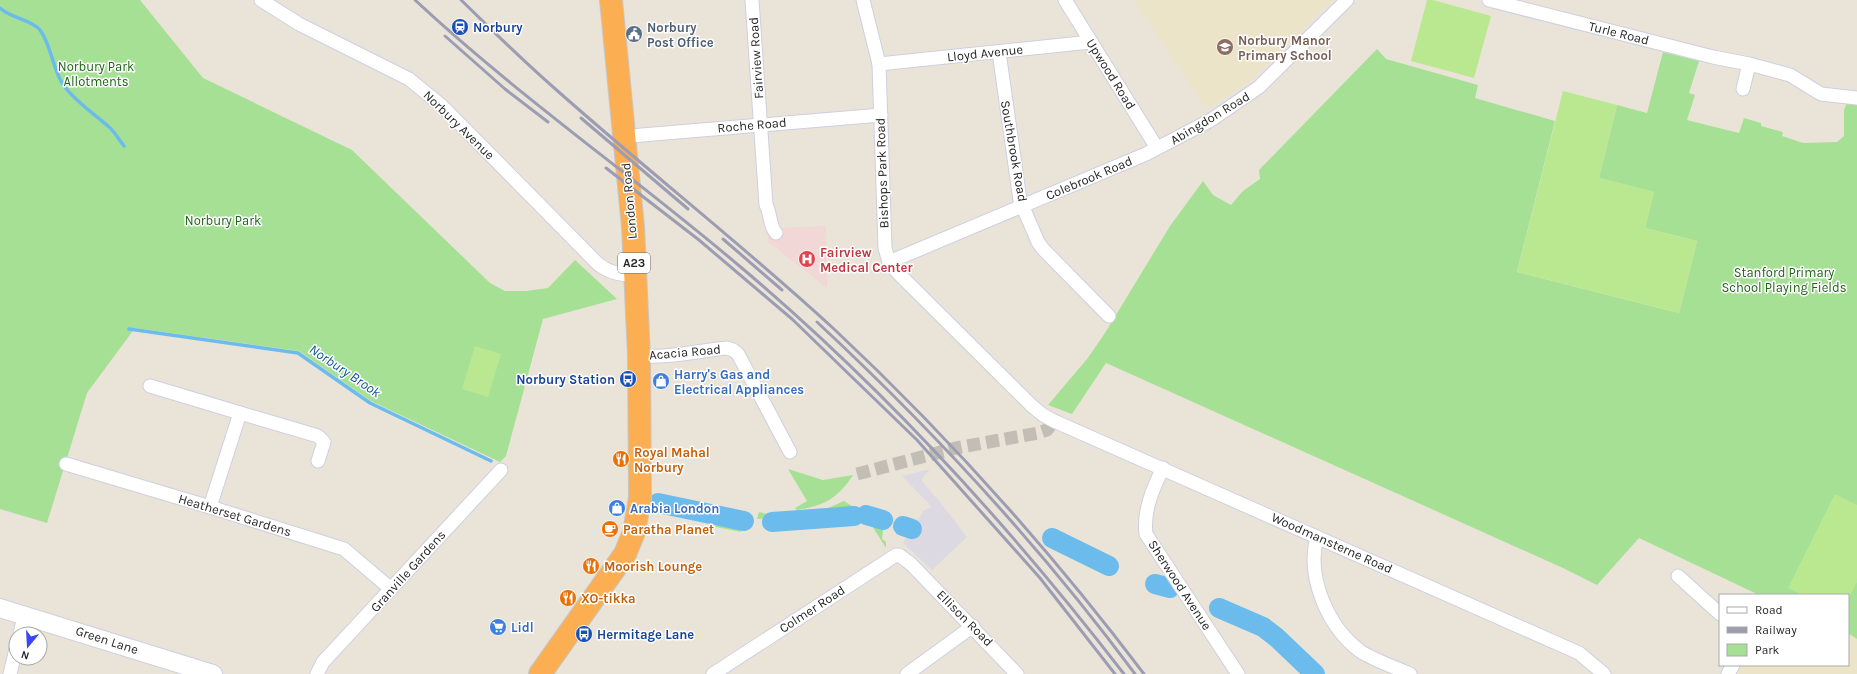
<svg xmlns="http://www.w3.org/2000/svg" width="1857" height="674" font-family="Karla,sans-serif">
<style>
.industrial{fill:#ddd9e2}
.education{fill:#ece4c8}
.medical{fill:#f1d7d5}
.green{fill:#a6e095}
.pitch{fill:#b9e890}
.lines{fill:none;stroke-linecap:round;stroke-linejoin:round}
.stream{stroke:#6bbbec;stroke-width:3.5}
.river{stroke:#6bbbec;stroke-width:20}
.street-tunnel{stroke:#c3beb5;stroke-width:13;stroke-dasharray:13 6;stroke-linecap:butt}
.street-casing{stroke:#cecfe0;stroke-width:15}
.secondary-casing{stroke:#cecfe0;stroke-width:20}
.highway-casing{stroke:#c7c7c7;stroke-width:24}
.street{stroke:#fff;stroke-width:13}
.secondary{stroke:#fff;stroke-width:18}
.highway{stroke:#fbaf52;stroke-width:22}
.rail{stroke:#9c9cb2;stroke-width:3}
.labels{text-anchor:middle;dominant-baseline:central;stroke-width:3;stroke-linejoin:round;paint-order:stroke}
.shield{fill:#fff;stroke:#686868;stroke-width:1}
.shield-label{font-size:12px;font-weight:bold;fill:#272727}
.transit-label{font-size:13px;font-weight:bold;fill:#164399;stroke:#fff;text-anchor:start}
.service-label{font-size:13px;font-weight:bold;fill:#4e5e75;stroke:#fff;text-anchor:start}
.street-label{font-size:13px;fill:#272727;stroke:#fff}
.education-label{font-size:13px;font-weight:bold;fill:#785e54;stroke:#fff;text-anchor:start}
.park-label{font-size:13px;fill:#20621a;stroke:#fff}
.health-label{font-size:13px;font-weight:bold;fill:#be3a42;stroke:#fff;text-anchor:start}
.shop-label{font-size:13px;font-weight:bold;fill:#366cbe;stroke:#fff;text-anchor:start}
.food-label{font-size:13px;font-weight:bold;fill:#c56008;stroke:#fff;text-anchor:start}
.water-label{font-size:14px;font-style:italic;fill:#0f5694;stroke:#fff}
</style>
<rect width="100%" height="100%" fill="#eae4d8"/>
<polygon class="industrial" points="930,469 921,480 944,507 967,537 932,570 903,543 924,510 932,507 902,476"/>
<g class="education">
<polygon points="1134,0 1332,0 1250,81 1207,109"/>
<polygon points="1848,633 1857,639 1857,674 1736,674 1740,665 1848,665"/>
</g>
<polygon class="medical" points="826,226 827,258 827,288 767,241 768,240 768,235 773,235 779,228"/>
<g class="green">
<polygon points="0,0 140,0 203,78 352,150 490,283 505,291 526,291 548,288 575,260 617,299 543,319 506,456 500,462 371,401 299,351 135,328 87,393 47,523 0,509"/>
<polygon points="1377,49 1386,59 1478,85 1475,98 1555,121 1517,272 1679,313 1697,241 1645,228 1654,192 1599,178 1617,105 1647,113 1663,52 1699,61 1689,93 1695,95 1687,120 1739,133 1744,118 1761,123 1761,126 1783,132 1782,136 1803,143 1837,142 1844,136 1844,110 1848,100 1857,102 1857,639 1848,633 1848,595 1759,595 1639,538 1597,585 1563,568 1106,363 1072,414 1048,405 1087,359 1105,333 1170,226 1203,181 1213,195 1231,205 1243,191 1260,179 1259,170"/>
<path d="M788,469L823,480L853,475C838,498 824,506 797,510L795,508L807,501Z"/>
<polygon points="844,501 852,506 855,513 757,519 759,512 773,515 817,513"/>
<polygon points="710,516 743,522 741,532 716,527"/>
<polygon points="867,518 884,522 882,539 886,542 886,548"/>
</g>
<g class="pitch">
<polygon points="1427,0 1433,0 1491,16 1474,78 1411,61"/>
<polygon points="1563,91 1617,105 1599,178 1654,192 1645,228 1697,241 1679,313 1517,272"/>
<polygon points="475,346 501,354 488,397 462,389"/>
<polygon points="1835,494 1857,505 1857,582 1848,600 1848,595 1802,595 1788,588"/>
</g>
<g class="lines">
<g class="stream">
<path d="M0,8C10,18 32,20 40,30C52,46 52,69 64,86C77,103 93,113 109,127C115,132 119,140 124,146"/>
<polyline points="129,329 298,353 370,403 491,461"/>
</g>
<g class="river">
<polyline points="658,503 744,521"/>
<polyline points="866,515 883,520"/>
<polyline points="772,522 854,516"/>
<polyline points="903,526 912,529"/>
<polyline points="1052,538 1109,566"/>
<polyline points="1155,584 1170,588"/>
<polyline points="1219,608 1263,627 1276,637 1315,674"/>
</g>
<polyline class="street-tunnel" points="857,474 956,448 1038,433 1047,430 1054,421"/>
<g class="street-casing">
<g id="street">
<path d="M261,0L299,24L409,79L442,106L598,264C610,273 620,275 635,275"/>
<path d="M752,0L766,205C771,213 769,226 776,233"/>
<polyline points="863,0 879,64 885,248 889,262 898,273 1032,406 1043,415 1054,421 1579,653 1604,674"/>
<polyline points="1065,0 1157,148"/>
<polyline points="1489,0 1713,57 1749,64 1790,75 1821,94 1857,98"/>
<polyline points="999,52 1020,200 1038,242 1043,249 1109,316"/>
<polyline points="879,64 1091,42"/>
<polyline points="1743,89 1749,64"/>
<polyline points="624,140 633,136 642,135 881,115"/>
<polyline points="889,262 1146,154 1211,120 1259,87 1347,0"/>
<path d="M639,356C669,358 698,351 727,348L733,350L738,354L790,452"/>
<polyline points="150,386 240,413 210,507"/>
<polyline points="240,413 318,436 324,442 318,461"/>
<polyline points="66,464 210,507 344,549 391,589"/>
<path d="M1163,468C1153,488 1143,511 1146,534L1238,674"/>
<path d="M1317,537C1306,577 1328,627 1360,651C1373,660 1395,667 1410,674"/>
<polyline points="1678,576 1720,614"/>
<polyline points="20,634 24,616"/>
<polyline points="10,674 16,649"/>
<polyline points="317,674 323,662 501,470"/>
<polyline points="713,674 896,555 899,555 911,564 1017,674"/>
<polyline points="907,674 973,626"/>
<polyline points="1728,674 1733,665"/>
</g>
</g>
<g class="secondary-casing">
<polyline id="secondary" points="0,608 213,674"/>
</g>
<g class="highway-casing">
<polyline id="highway" points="540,674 625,554 634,532 640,498 639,356 633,227 611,0"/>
</g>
<use href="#street" class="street"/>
<use href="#secondary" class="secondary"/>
<use href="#highway" class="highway"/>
<g class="rail">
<path d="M415,0C519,97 635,177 743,269C886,390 1010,526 1124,674"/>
<path d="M461,0C491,29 521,59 552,86C645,169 743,245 834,329C947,435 1051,551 1144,674"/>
<polyline points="445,36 505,89 548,122"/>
<polyline points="581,118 688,209"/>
<polyline points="606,168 699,240 792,319 917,440 1040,578 1115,674"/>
<polyline points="723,239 782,290"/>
<path d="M817,322C933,430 1041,547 1135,674"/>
</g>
</g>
<defs>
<g id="station-disc" transform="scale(0.9)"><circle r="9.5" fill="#1a4fb4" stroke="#fff"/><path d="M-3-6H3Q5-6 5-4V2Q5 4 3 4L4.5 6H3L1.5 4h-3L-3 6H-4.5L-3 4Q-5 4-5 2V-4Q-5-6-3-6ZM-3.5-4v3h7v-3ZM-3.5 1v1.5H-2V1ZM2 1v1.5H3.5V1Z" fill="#fff"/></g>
<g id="civic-disc" transform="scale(0.9)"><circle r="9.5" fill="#5c6f8a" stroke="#fff"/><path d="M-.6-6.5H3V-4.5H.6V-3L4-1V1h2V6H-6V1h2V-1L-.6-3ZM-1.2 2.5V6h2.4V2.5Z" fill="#fff"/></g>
<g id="school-disc" transform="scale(0.9)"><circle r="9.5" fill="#8d6e63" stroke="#fff"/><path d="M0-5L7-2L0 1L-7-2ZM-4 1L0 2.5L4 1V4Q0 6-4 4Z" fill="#fff"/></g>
<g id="hospital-disc" transform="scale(0.9)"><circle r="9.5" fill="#e0444e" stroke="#fff"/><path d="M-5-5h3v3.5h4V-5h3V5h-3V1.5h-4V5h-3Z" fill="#fff"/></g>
<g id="bus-disc" transform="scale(0.9)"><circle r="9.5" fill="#1a4fb4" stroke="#fff"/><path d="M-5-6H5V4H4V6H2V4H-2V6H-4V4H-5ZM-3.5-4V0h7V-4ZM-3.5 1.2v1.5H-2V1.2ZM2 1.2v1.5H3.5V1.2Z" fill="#fff"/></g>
<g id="shop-disc" transform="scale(0.9)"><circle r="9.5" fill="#3f7fe0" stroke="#fff"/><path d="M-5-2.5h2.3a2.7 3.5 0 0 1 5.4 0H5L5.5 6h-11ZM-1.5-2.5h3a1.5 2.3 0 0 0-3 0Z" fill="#fff"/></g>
<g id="restaurant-disc" transform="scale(0.9)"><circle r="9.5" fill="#e8710a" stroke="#fff"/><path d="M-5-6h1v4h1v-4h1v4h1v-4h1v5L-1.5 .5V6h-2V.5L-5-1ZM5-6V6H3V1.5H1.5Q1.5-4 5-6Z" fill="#fff"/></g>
<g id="cafe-disc" transform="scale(0.9)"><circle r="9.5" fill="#e8710a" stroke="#fff"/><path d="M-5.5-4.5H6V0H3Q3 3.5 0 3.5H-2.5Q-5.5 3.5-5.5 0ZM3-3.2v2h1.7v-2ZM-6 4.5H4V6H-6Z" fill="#fff"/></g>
<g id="supermarket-disc" transform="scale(0.9)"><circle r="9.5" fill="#3f7fe0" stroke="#fff"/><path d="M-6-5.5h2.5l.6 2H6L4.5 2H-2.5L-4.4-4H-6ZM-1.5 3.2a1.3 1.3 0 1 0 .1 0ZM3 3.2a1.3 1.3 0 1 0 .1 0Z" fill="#fff"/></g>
</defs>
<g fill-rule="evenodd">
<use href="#station-disc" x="460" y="27"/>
<use href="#civic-disc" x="634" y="34"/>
<use href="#school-disc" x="1225" y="47"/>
<use href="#hospital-disc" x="807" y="259"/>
<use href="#bus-disc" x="628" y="379"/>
<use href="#shop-disc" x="661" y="381"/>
<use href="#restaurant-disc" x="621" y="459"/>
<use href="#shop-disc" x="617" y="508"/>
<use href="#cafe-disc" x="610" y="529"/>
<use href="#restaurant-disc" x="591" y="566"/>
<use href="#restaurant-disc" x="568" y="598"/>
<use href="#supermarket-disc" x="498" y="627"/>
<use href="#bus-disc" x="584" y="634"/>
</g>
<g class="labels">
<rect class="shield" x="618" y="253" width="32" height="20" rx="3"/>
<g class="shield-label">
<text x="634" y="263">A23</text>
</g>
<g class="transit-label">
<text x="473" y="27">Norbury</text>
<text x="615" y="379" text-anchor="end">Norbury Station</text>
<text x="597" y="634">Hermitage Lane</text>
</g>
<g class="service-label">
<text x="647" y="27">Norbury<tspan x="647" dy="15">Post Office</tspan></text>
</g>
<g class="street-label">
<text transform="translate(1619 33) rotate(14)">Turle Road</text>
<text transform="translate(985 53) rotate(-6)">Lloyd Avenue</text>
<text transform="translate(756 58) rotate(-94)">Fairview Road</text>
<text transform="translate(1111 74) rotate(58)">Upwood Road</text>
<text transform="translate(1210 118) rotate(-31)">Abingdon Road</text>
<text transform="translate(459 125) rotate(44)">Norbury Avenue</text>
<text transform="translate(752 125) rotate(-5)">Roche Road</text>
<text transform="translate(1014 151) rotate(80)">Southbrook Road</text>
<text transform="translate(882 173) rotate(-92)">Bishops Park Road</text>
<text transform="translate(1089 178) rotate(-23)">Colebrook Road</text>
<text transform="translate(629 201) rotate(-95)">London Road</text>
<text transform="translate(685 352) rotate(-5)">Acacia Road</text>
<text transform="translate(235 515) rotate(17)">Heatherset Gardens</text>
<text transform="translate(1332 543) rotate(24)">Woodmansterne Road</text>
<text transform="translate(408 571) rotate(-48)">Granville Gardens</text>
<text transform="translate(1180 585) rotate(57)">Sherwood Avenue</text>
<text transform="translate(812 609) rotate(-33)">Colmer Road</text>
<text transform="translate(965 618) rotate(45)">Ellison Road</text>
<text transform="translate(107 640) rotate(18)">Green Lane</text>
</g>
<g class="education-label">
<text x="1238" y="40">Norbury Manor<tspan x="1238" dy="15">Primary School</tspan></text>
</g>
<g class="park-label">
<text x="96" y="66">Norbury Park<tspan x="96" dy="15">Allotments</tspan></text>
<text x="223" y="220">Norbury Park</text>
<text x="1784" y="272">Stanford Primary<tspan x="1784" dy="15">School Playing Fields</tspan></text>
</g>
<g class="health-label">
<text x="820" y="252">Fairview<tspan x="820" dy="15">Medical Center</tspan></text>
</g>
<g class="shop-label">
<text x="674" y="374">Harry's Gas and<tspan x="674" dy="15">Electrical Appliances</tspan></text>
<text x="630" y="508">Arabia London</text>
<text x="511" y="627">Lidl</text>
</g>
<g class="food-label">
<text x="634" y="452">Royal Mahal<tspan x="634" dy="15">Norbury</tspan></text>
<text x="623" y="529">Paratha Planet</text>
<text x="604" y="566">Moorish Lounge</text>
<text x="581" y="598">XO-tikka</text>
</g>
<g class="water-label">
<text transform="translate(345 371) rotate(34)">Norbury Brook</text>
</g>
</g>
<rect x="1719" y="594" width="130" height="72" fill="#ffffff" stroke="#a9a9a9"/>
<rect x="1727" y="607" width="20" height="6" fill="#ffffff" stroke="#a9a9a9"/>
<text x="1755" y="614" font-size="12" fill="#272727">Road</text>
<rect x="1727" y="627" width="20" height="6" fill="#9c9cb2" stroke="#a9a9a9"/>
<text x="1755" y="634" font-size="12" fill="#272727">Railway</text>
<rect x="1727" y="644" width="20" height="12" fill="#a6e095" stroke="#a9a9a9"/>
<text x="1755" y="654" font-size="12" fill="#272727">Park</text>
<g transform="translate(28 646) rotate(198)"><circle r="19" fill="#ffffff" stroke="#a9a9a9"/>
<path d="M0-3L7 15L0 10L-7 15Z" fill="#3946f7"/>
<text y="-6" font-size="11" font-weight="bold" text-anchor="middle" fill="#272727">N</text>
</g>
</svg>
